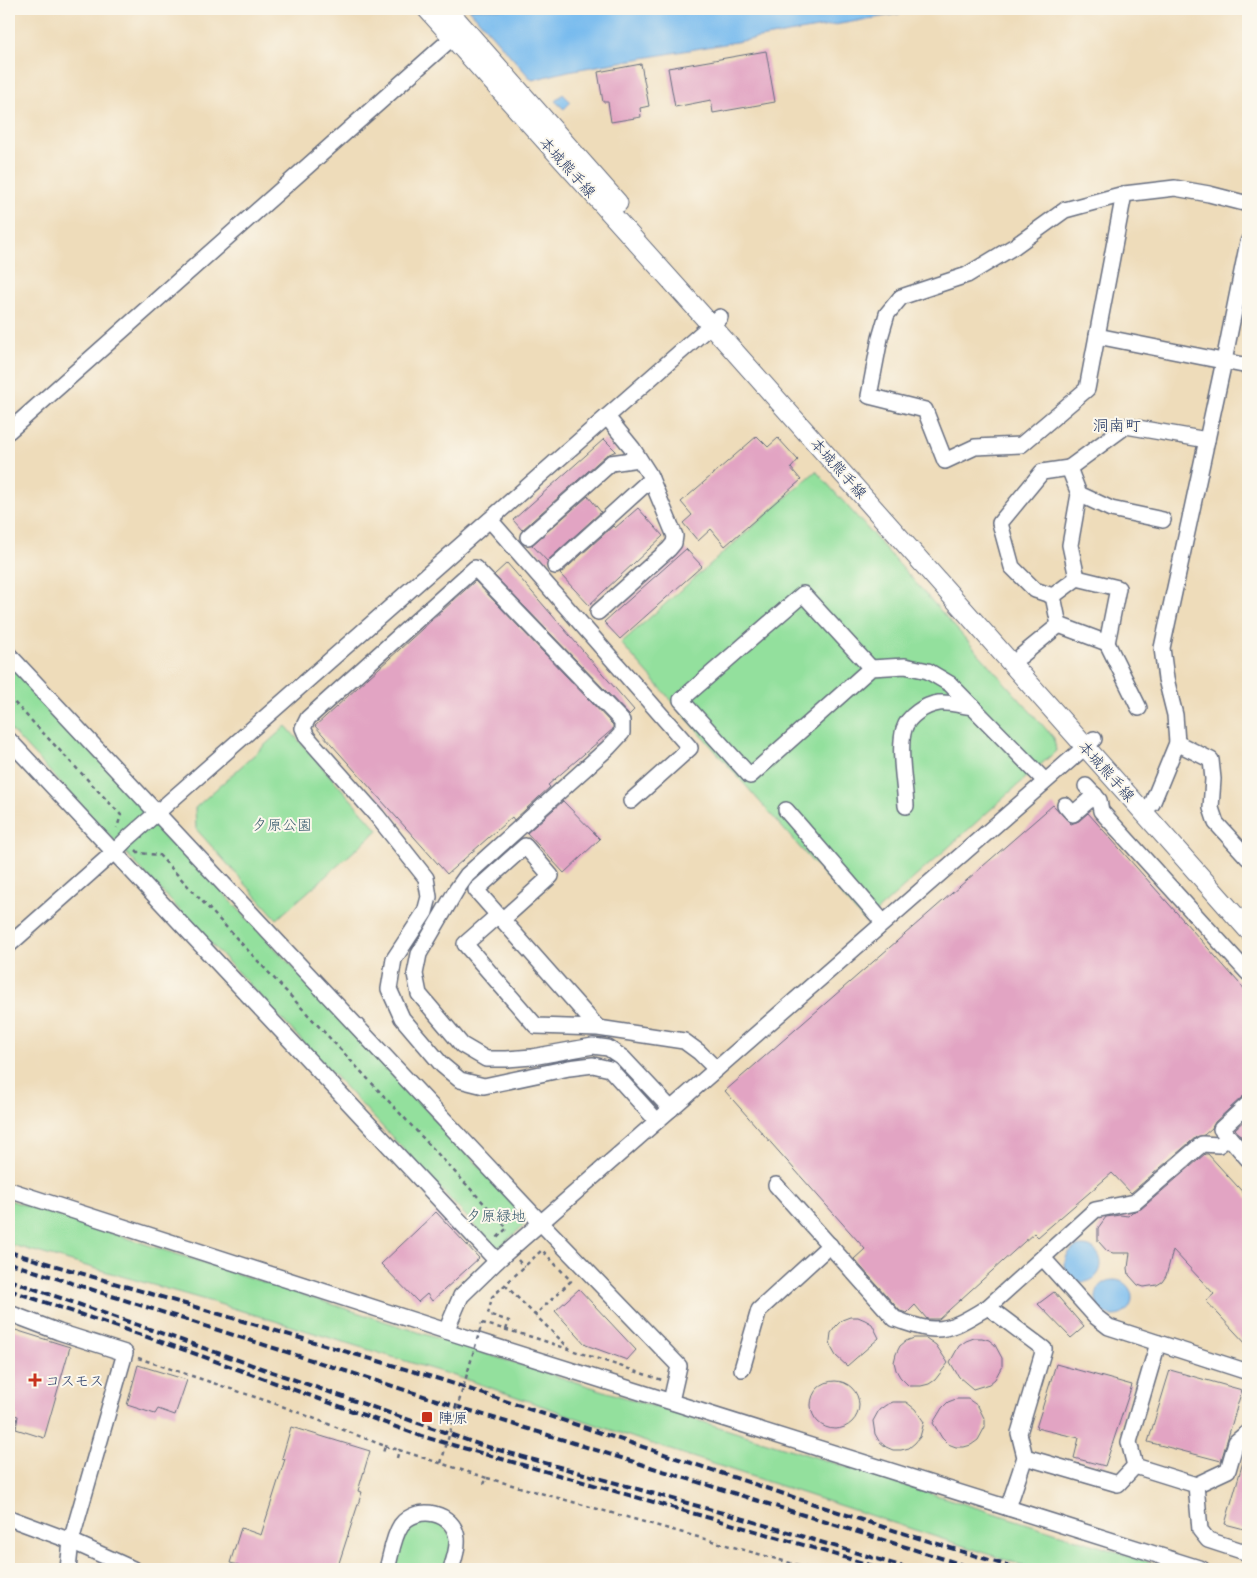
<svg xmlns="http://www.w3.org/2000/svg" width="1257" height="1578" font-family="Delius,'Klee One',sans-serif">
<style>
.green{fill:#93e09d;stroke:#57887e}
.water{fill:#78bbee;stroke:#4a75a6}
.building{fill:#e2a4c3}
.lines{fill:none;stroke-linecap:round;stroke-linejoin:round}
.minor-casing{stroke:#656c7e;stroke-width:18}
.major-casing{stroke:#656c7e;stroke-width:21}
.path{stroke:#656c7e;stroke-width:2.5;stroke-dasharray:4 4;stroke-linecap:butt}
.minor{stroke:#fff;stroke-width:15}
.major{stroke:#fff;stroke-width:19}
.rail{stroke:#1b2f5e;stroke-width:4;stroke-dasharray:8 4;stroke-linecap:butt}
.path-bridge{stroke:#656c7e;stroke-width:2.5;stroke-dasharray:4 4;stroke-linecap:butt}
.poi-dot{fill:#c8321e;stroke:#fbf7ec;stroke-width:2}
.labels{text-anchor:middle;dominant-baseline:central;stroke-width:4;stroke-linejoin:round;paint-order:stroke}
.street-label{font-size:15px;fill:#1b2f5e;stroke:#fbf7ec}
.park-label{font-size:15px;fill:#395b6e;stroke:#fbf7ec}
.poi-label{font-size:15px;fill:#1b2f5e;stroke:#fbf7ec;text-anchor:start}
.neighbourhood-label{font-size:16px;fill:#1b2f5e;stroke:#fbf7ec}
</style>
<rect width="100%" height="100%" fill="#fbf7ec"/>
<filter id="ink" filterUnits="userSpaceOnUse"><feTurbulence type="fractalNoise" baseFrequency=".02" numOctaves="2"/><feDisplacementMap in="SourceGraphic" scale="10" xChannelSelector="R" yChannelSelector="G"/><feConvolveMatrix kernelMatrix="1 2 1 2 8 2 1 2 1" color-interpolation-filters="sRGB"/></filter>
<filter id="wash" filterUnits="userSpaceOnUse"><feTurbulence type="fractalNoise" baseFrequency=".0096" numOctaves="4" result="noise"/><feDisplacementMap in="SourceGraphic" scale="20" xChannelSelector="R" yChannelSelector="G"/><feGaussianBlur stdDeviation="1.12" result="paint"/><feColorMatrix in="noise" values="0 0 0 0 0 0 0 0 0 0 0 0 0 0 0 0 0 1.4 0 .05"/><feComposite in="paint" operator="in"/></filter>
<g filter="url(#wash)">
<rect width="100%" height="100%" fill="#eedcba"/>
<g class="green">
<polygon points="816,471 1054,738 1056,751 865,922 621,643"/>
<polygon points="9,664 523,1213 526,1220 525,1224 500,1247 494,1246 9,728"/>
<polygon points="286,726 378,830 277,919 196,829 195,808"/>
<polygon points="9,1200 483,1353 1172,1569 1034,1569 637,1439 474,1382 216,1303 9,1244"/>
<path d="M426,1521C442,1522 444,1526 453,1539L447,1569H395C401,1550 403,1526 426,1521Z"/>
</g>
<g class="water">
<polygon points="469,9 927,9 568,71 532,80"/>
<polygon points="563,94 571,102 564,109 555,101"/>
<circle cx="1083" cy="1264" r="18"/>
<circle cx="1114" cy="1298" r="18"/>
</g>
<g id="blocks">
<g class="building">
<polygon points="766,51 775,102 713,113 711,100 675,107 668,68"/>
<polygon points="641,64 649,106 640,108 641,117 611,122 608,102 603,102 598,72"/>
<polygon points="757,436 768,447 778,438 798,460 791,468 801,480 725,546 711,529 698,541 683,523 692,515 681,502"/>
<polygon points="604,439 616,451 605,456 522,530 513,520"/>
<polygon points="588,496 601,512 547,561 532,545"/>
<polygon points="638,508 663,536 589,605 560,574 613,526 615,528"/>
<polygon points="686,549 702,566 620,639 604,622"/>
<polygon points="507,563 634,710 629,715 494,575"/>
<polygon points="475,581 613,725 613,729 548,785 550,787 514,820 512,817 447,874 315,726"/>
<polygon points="563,801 600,839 564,873 527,833"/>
<polygon points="1053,805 1071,824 1079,821 1088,813 1248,993 1248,1043 1244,1047 1248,1052 1248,1095 1242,1097 1215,1122 1212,1128 1204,1135 1196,1137 1131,1193 1112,1173 1038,1237 1034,1233 939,1319 927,1319 915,1305 907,1313 900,1311 854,1259 865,1249 725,1091"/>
<polygon points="1248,1117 1248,1145 1235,1129"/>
<polygon points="1205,1154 1208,1154 1248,1198 1248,1346 1206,1301 1214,1294 1173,1250 1166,1276 1162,1282 1157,1285 1144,1287 1138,1285 1129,1275 1128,1268 1130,1253 1113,1253 1107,1251 1098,1241 1098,1228 1106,1217 1120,1215 1128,1216 1132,1212 1141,1209"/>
<polygon points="436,1212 479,1258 432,1301 427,1294 418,1302 381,1264"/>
<polygon points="579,1289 636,1350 627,1360 586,1345 555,1311"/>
<polygon points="1054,1292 1084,1327 1071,1338 1038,1304"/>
<polygon points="850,1317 858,1317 865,1320 872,1324 879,1338 847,1366 836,1356 832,1349 830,1341 831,1333 836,1326 842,1320"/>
<polygon points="9,1328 70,1347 44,1438 16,1429 18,1416 9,1414"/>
<polygon points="914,1338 926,1338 936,1345 948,1363 935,1380 929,1384 921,1386 909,1386 900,1377 896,1370 894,1362 896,1354 900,1346 906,1341"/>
<polygon points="974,1338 982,1338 989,1340 995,1345 1002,1358 1002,1366 995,1379 989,1384 973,1389 959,1377 950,1362 959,1346 966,1341"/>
<polygon points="1056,1364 1132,1385 1105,1466 1074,1458 1079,1438 1036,1428"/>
<polygon points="138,1365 187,1380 175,1415 158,1409 155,1414 127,1405"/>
<polygon points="1170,1370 1242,1390 1221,1461 1148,1442"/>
<circle cx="835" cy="1405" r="24"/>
<polygon points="956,1399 968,1399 978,1406 985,1420 985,1427 978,1440 971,1445 964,1447 956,1447 948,1444 942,1438 933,1423 942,1408 948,1402"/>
<polygon points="893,1402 906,1402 915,1409 924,1422 920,1437 915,1443 909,1448 901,1450 893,1450 886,1447 879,1441 875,1434 873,1421 879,1410 886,1405"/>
<polygon points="291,1427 370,1451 358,1491 362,1492 337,1569 238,1569 239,1565 230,1563 241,1528 261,1535 285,1459 282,1458"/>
<polygon points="1245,1455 1248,1456 1248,1530 1225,1524"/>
</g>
</g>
</g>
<g filter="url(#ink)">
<use href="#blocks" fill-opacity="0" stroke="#656c7e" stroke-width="1"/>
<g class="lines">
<g class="minor-casing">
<g id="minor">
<polyline points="1248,204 1209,194 1175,188 1124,194 1097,336 1248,366"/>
<polyline points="1097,336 1087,389 1021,445 975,447 945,461 925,410 869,396 880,338 887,314 901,297 967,275 1015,246 1065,210 1124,194"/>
<polyline points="9,431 452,38"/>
<polyline points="1079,494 1111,509 1163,520"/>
<polyline points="490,520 690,748 631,801"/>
<polyline points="528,537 611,463 639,459"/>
<polyline points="555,566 651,479"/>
<polyline points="1077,578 1070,545 1079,494 1069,468 1126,426 1207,440"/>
<polyline points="1053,596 1035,590 1012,567 1000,523 1042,472 1069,468"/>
<polyline points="598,612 669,549 674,543 675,536 649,474 633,449 607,417"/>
<polyline points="1107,643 1139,708"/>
<polyline points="9,655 541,1223 679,1366 671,1401"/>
<polyline points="1021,656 1059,625 1107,643 1118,588 1077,578 1053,596 1059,625"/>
<polyline points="871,668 803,594 681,700 750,776 871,668 905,666 928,671 950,684 1045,781"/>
<polyline points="9,740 497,1261"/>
<polyline points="1177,743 1211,760 1213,779 1211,808 1216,823 1248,858"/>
<polyline points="1086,786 1099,800 1101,811 1248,973"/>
<polyline points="1152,804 1177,743 1175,715 1166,679 1162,648 1224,361 1248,242"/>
<polyline points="1065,805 1073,814 1095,795"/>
<path d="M906,806C905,785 898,749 904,729C908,716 925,705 939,703C950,702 963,706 973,707"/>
<polyline points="786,810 883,922"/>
<polyline points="498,915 476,890 525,846 551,876 502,920"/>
<polyline points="9,945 114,852 126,840 720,317"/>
<polyline points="598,1028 498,915 465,944 536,1026 598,1028 684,1041 699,1052 716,1069"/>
<polyline points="657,1121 610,1069 593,1065 569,1068 484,1086 460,1080 442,1065 402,1018 389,989 394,959 425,912 429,897 426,878 377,816 307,737 303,728 308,718 475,568 622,721 622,733 609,747 467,875 457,889 419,954 415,974 419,994 462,1045 486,1059 507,1059 532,1057 593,1046 608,1048 623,1058 671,1109"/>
<polyline points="1229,1137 1248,1159"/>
<path d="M776,1185L895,1319C908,1323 921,1329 934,1329C953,1330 972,1316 988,1307L1044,1349L1019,1433L1025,1457L1008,1508"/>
<polyline points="9,1190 446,1331 1202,1569"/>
<polyline points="1043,1258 1096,1317 1109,1327 1248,1372"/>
<polyline points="988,1307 1095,1210 1135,1202 1202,1144 1219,1145 1229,1137 1221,1129 1248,1104"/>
<polyline points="9,1313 59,1332 125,1353 71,1541 68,1569"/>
<polyline points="446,1331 461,1296 497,1261 1094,739"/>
<polyline points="742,1369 759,1310 830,1245"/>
<polyline points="1025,1457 1118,1484 1135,1466 1196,1485 1200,1530 1208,1540 1248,1553"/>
<polyline points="1135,1466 1129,1442 1158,1343"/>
<polyline points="1196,1485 1228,1470 1236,1442 1248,1432"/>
<polyline points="9,1518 71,1541 133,1569"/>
<path d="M387,1569C391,1555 393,1537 401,1525C417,1504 455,1512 457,1539C458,1549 454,1560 451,1569"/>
</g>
</g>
<g class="major-casing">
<g id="major">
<polyline points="427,9 711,325 1248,930"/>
<polyline points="447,9 618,203"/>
</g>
</g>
<g class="path">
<polyline points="9,697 121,815 117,828"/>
<polyline points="136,850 139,853 159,855 507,1228 497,1238 499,1240"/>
<polyline points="518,1260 524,1267"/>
<polyline points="505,1285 535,1315"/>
<polyline points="482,1323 532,1337 662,1380"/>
<polyline points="506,1330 509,1321 488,1314 492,1297 542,1250 571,1281 535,1315 570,1349"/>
<polyline points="138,1358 279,1405 385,1446 383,1453"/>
<polyline points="385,1446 399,1450"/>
<polyline points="397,1458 399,1450 487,1478 484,1484"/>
<polyline points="487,1478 812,1569"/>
</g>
<use href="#minor" class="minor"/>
<use href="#major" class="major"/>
<g class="rail">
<polyline points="9,1252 439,1379 880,1526 1018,1569"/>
<polyline points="9,1263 433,1399 976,1569"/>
<polyline points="9,1280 481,1445 751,1521 910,1569"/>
<polyline points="9,1290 185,1350 421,1436 780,1538 883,1569"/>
</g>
<polyline class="path-bridge" points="441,1463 482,1323"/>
</g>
</g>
<g class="poi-dot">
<path d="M32.5 1372.5h5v5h5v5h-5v5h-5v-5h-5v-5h5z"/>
<rect x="421" y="1411" width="12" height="12" rx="2.5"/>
</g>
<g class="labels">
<g class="street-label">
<text transform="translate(568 167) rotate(48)">本城熊手線</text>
<text transform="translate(839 468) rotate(48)">本城熊手線</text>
<text transform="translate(1107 771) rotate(48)">本城熊手線</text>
</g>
<g class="park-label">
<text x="282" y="824">夕原公園</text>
<text x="496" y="1215">夕原緑地</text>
</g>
<g class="poi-label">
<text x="45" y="1380">コスモス</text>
<text x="438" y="1417">陣原</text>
</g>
<g class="neighbourhood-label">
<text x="1117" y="425">洞南町</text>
</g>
</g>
<rect width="1257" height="1578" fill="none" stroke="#fbf7ec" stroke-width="30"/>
</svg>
